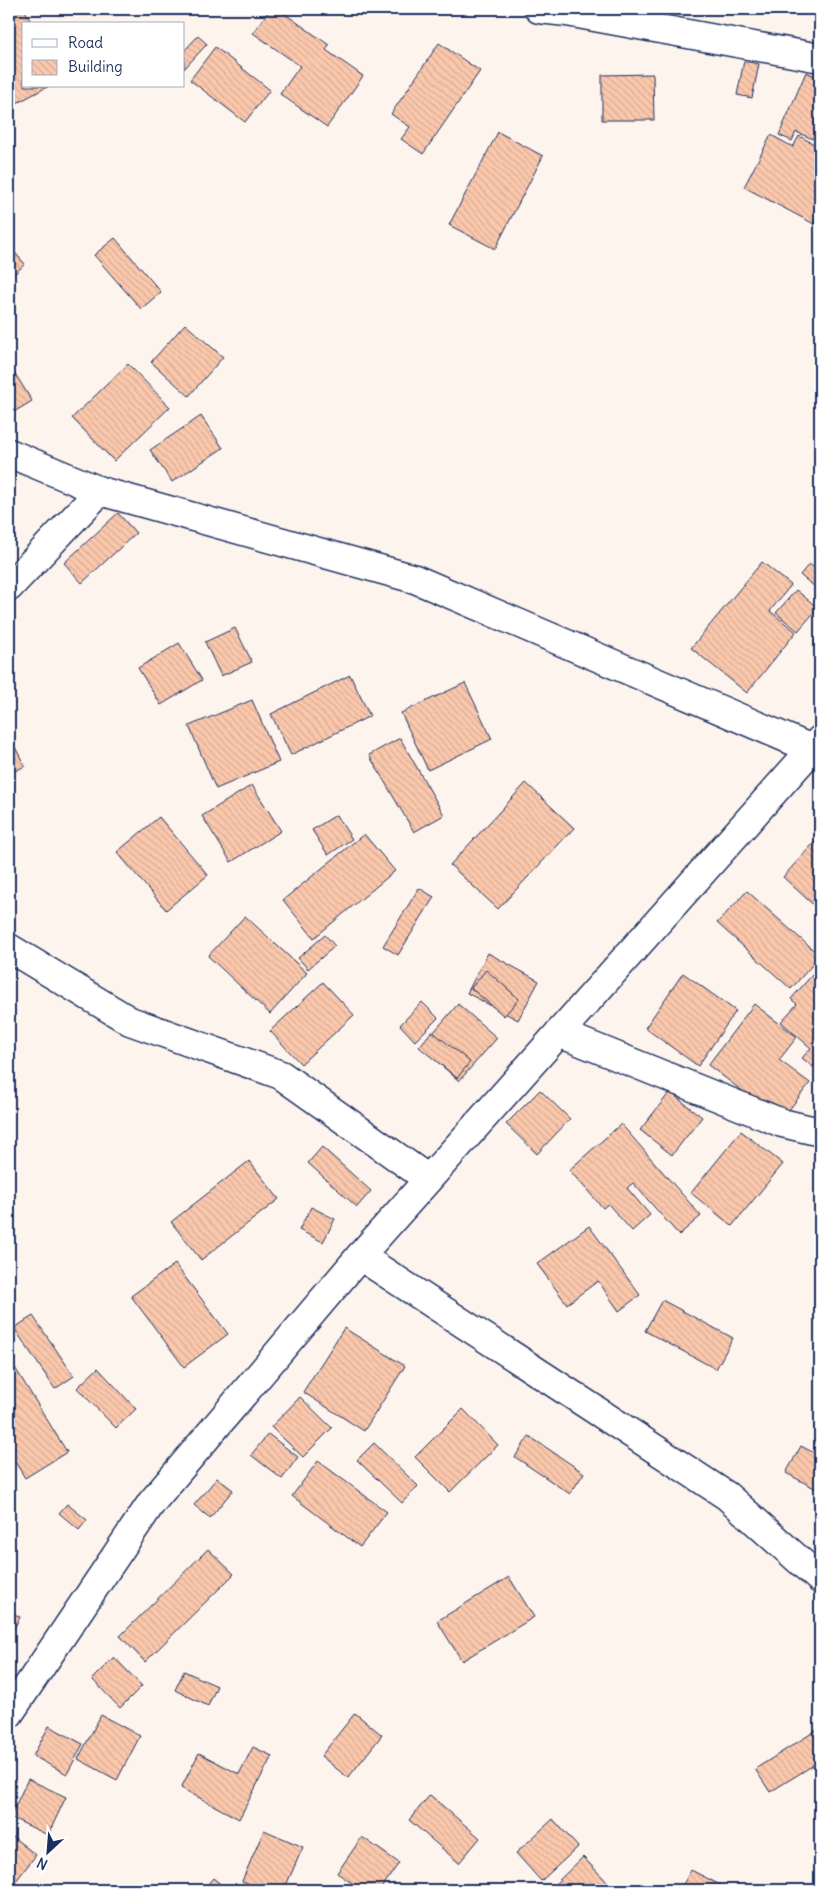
<svg xmlns="http://www.w3.org/2000/svg" width="829" height="1899" font-family="Delius,sans-serif">
<style>
.building{fill:url(#building-back-hatch);stroke:#1b2f5e}
.lines{fill:none;stroke-linecap:round;stroke-linejoin:round}
.minor-casing{stroke:#1b2f5e;stroke-width:31}
.tertiary-casing{stroke:#1b2f5e;stroke-width:31}
.minor{stroke:#fff;stroke-width:28}
.tertiary{stroke:#fff;stroke-width:28}
</style>
<defs>
<pattern id="building-back-hatch" width="6" height="6" patternUnits="userSpaceOnUse" patternTransform="scale(1.25)"><rect width="6" height="6" fill="#fbc8ac"/><path d="M-1 5l2 2M0 0l6 6M5-1l2 2" fill="none" stroke="#d7ac96"/></pattern>
</defs>
<rect width="100%" height="100%" fill="#fef4ee"/>
<filter id="ink" filterUnits="userSpaceOnUse"><feTurbulence type="fractalNoise" baseFrequency=".02" numOctaves="2"/><feDisplacementMap in="SourceGraphic" scale="10" xChannelSelector="R" yChannelSelector="G"/><feConvolveMatrix kernelMatrix="1 2 1 2 8 2 1 2 1" color-interpolation-filters="sRGB"/></filter>
<g filter="url(#ink)">
<g class="building">
<polygon points="14,9 24,9 32,24 24,24 24,86 49,86 17,103 9,87 9,11"/>
<polygon points="270,9 278,9 329,45 326,50 363,76 327,127 280,94 300,66 253,33"/>
<polygon points="198,36 207,44 184,69 184,51"/>
<polygon points="439,43 480,71 423,154 401,139 410,127 391,114"/>
<polygon points="215,47 270,90 245,122 190,80"/>
<polygon points="744,61 759,64 752,98 737,95"/>
<polygon points="806,72 820,78 820,110 814,124 818,126 813,139 796,132 792,141 779,135"/>
<polygon points="653,74 654,120 602,120 602,75"/>
<polygon points="498,132 543,156 495,249 449,225"/>
<polygon points="771,135 793,147 799,136 820,147 820,211 814,224 744,187"/>
<polygon points="115,238 161,292 141,309 94,255"/>
<polygon points="9,246 25,264 9,279"/>
<polygon points="185,324 223,357 189,396 151,362"/>
<polygon points="9,364 32,401 9,415"/>
<polygon points="128,364 170,407 114,461 72,418"/>
<polygon points="201,416 223,448 172,482 150,450"/>
<polygon points="118,513 136,533 82,583 64,563"/>
<polygon points="762,562 791,585 770,611 796,632 747,693 691,648"/>
<polygon points="809,564 820,572 820,591 800,575"/>
<polygon points="796,590 818,608 798,631 776,613"/>
<polygon points="235,628 252,662 221,676 205,642"/>
<polygon points="820,636 820,649 814,643"/>
<polygon points="179,643 202,680 161,705 138,668"/>
<polygon points="350,675 370,716 291,755 271,714"/>
<polygon points="465,683 492,739 428,770 401,713"/>
<polygon points="252,700 279,762 216,789 189,726"/>
<polygon points="9,736 25,766 9,774"/>
<polygon points="400,738 444,815 414,832 369,755"/>
<polygon points="526,783 574,828 498,909 450,865"/>
<polygon points="252,785 281,831 231,862 202,816"/>
<polygon points="336,815 352,839 328,855 312,830"/>
<polygon points="159,817 208,875 166,910 117,852"/>
<polygon points="364,834 395,871 314,938 283,900"/>
<polygon points="820,836 820,911 783,877"/>
<polygon points="419,888 434,897 398,955 383,946"/>
<polygon points="747,891 820,956 791,989 717,923"/>
<polygon points="245,916 307,973 270,1014 208,956"/>
<polygon points="325,935 335,946 308,969 298,958"/>
<polygon points="488,953 539,981 518,1020 467,993"/>
<polygon points="486,970 519,999 504,1016 471,988"/>
<polygon points="683,973 736,1011 698,1066 645,1028"/>
<polygon points="812,975 820,982 820,1059 813,1067 802,1058 811,1048 781,1022 797,1004 791,999"/>
<polygon points="323,982 354,1015 301,1064 270,1031"/>
<polygon points="422,1002 438,1018 415,1041 400,1025"/>
<polygon points="458,1004 497,1038 459,1081 421,1047"/>
<polygon points="754,1004 797,1037 779,1060 810,1083 781,1120 708,1065"/>
<polygon points="432,1031 470,1062 457,1078 419,1047"/>
<polygon points="540,1090 570,1119 537,1154 506,1124"/>
<polygon points="670,1092 702,1117 672,1155 640,1130"/>
<polygon points="621,1124 701,1216 679,1235 633,1183 627,1188 650,1215 632,1231 608,1204 603,1208 569,1170"/>
<polygon points="741,1131 783,1164 732,1226 691,1193"/>
<polygon points="322,1147 371,1191 357,1207 308,1163"/>
<polygon points="249,1161 279,1199 201,1260 171,1222"/>
<polygon points="311,1207 335,1219 323,1242 299,1230"/>
<polygon points="589,1226 640,1295 619,1311 598,1281 567,1304 537,1264"/>
<polygon points="175,1264 228,1334 184,1367 131,1296"/>
<polygon points="662,1300 733,1338 716,1369 645,1331"/>
<polygon points="33,1316 74,1376 55,1389 14,1328"/>
<polygon points="344,1328 405,1366 364,1431 303,1392"/>
<polygon points="9,1358 67,1452 25,1478 9,1452"/>
<polygon points="98,1368 136,1409 116,1428 77,1388"/>
<polygon points="300,1397 332,1428 303,1457 271,1427"/>
<polygon points="463,1409 498,1445 450,1492 415,1457"/>
<polygon points="268,1434 298,1457 282,1479 251,1455"/>
<polygon points="529,1436 584,1473 570,1494 515,1457"/>
<polygon points="374,1443 418,1486 402,1503 357,1460"/>
<polygon points="801,1446 820,1456 820,1491 786,1473"/>
<polygon points="318,1461 387,1512 360,1547 292,1496"/>
<polygon points="217,1478 233,1490 210,1518 194,1505"/>
<polygon points="67,1504 87,1520 79,1530 59,1513"/>
<polygon points="208,1549 234,1574 145,1662 120,1636"/>
<polygon points="509,1577 534,1617 462,1661 437,1621"/>
<polygon points="9,1611 20,1617 9,1638"/>
<polygon points="114,1657 142,1686 120,1708 92,1679"/>
<polygon points="184,1671 217,1686 208,1706 175,1690"/>
<polygon points="355,1713 382,1735 348,1778 321,1756"/>
<polygon points="101,1715 140,1736 117,1780 78,1759"/>
<polygon points="49,1726 83,1744 67,1774 33,1756"/>
<polygon points="820,1728 820,1761 770,1792 755,1769"/>
<polygon points="253,1747 272,1756 239,1819 181,1788 199,1753 239,1774"/>
<polygon points="28,1779 66,1797 48,1835 10,1817"/>
<polygon points="430,1795 480,1838 459,1863 409,1820"/>
<polygon points="553,1819 578,1847 541,1881 516,1853"/>
<polygon points="264,1830 303,1847 284,1890 264,1890 242,1881"/>
<polygon points="9,1834 36,1855 9,1890"/>
<polygon points="362,1837 399,1863 380,1890 362,1890 337,1873"/>
<polygon points="583,1857 615,1890 549,1890"/>
<polygon points="691,1870 730,1890 680,1890"/>
<polygon points="213,1878 228,1890 203,1890"/>
</g>
<g class="lines">
<g class="minor-casing">
<g id="minor">
<polyline points="9,453 100,491 415,579 812,749"/>
<polyline points="9,587 100,491"/>
<polyline points="9,948 130,1021 281,1075 428,1179"/>
<polyline points="559,1033 782,1123 820,1132"/>
<polyline points="360,1256 727,1496 820,1579"/>
</g>
</g>
<g class="tertiary-casing">
<g id="tertiary">
<polyline points="539,9 567,12 820,58"/>
<polyline points="9,1714 152,1502 360,1256 820,740"/>
</g>
</g>
<use href="#minor" class="minor"/>
<use href="#tertiary" class="tertiary"/>
</g>
</g>
<rect width="829" height="1899" fill="none" stroke="#fff" stroke-width="30"/>
<rect x="15" y="15" width="799" height="1869" fill="none" stroke="#1b2f5e" stroke-width="2" filter="url(#ink)"/>
<rect x="22" y="22" width="162" height="65" fill="#ffffff" stroke="#a4acbf"/>
<rect x="32" y="39" width="25" height="8" fill="#ffffff" stroke="#a4acbf"/>
<text x="68" y="48" font-size="15" fill="#1b2f5e">Road</text>
<rect x="32" y="60" width="25" height="15" fill="url(#building-back-hatch)" stroke="#a4acbf"/>
<text x="68" y="72" font-size="15" fill="#1b2f5e">Building</text>
<g transform="translate(48 1852) rotate(206)" stroke="#ffffff" stroke-width="4" paint-order="stroke">
<path d="M0-4L9 19L0 12L-9 19Z" fill="#1b2f5e"/>
<text y="-8" font-size="14" font-weight="bold" text-anchor="middle" fill="#1b2f5e">N</text>
</g>
</svg>
